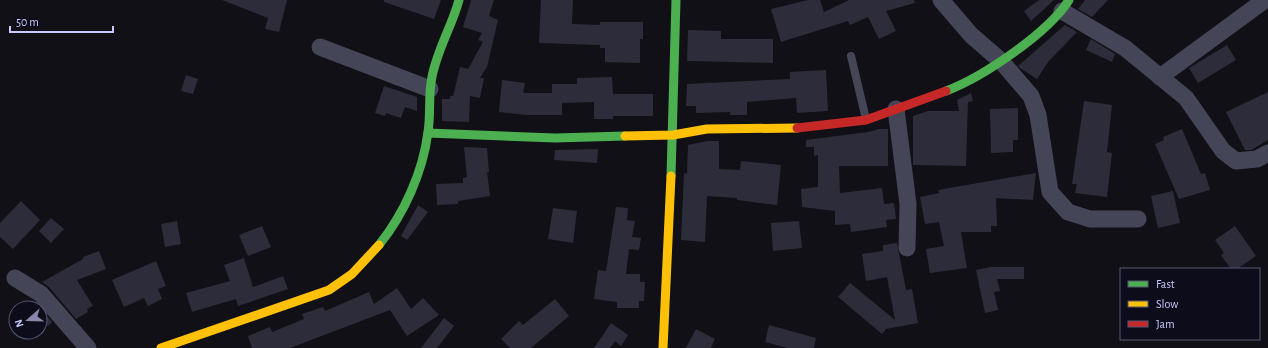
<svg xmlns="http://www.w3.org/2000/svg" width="1268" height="348" font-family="'Alegreya Sans',sans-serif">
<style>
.building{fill:#2d2c3a}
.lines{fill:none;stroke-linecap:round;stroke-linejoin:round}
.lane{stroke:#444657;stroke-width:8}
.street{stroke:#444657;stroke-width:17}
.fast{stroke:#4caf50;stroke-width:9}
.slow{stroke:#ffc107;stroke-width:9}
.jam{stroke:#c62828;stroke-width:9}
</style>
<rect width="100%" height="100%" fill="#101016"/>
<g class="building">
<polygon points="222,0 287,0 279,32 265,29 268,18"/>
<polygon points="384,0 441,0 434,19 384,2"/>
<polygon points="471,0 494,0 489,16 498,20 487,67 480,78 484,78 480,98 470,96 469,122 442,121 442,99 450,99 450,96 453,96 460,67 468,69 483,42 478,40 482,33 463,27"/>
<polygon points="541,0 573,0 572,24 600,25 600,22 643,22 643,39 640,39 640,63 605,62 605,48 600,48 600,45 539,43"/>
<polygon points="808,0 820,0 824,12 849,0 914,0 915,3 886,11 896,31 879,39 868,17 850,25 848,21 781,42 771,9"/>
<polygon points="1039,0 1054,0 1031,21 1024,11"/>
<polygon points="1085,0 1108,0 1092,17 1078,9"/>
<polygon points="1065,25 1077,32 1048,62 1037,79 1020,68 1018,66"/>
<polygon points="688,30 721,31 721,39 773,39 773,63 687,61"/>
<polygon points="1091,39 1115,54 1112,62 1086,50"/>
<polygon points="1227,45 1236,60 1198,83 1189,68"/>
<polygon points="826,70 828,111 797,113 796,98 747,102 747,115 730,115 730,112 696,113 696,106 686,106 687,84 790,79 790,72"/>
<polygon points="186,75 198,79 193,94 181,91"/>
<polygon points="612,77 613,94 653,94 653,116 613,116 613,119 594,119 594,102 562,103 562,115 526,115 499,112 502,80 525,83 523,93 552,93 552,84 577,84 577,78"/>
<polygon points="384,86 417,97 417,111 405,107 401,118 386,113 385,116 375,113"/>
<polygon points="1268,92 1268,140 1251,150 1245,150 1226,112"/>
<polygon points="971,93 973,101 968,102 966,166 913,165 913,116 928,111 959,111 957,100"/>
<polygon points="1084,101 1112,105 1107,152 1112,153 1107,197 1075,193 1077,184 1072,184"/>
<polygon points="1018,108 1018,140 1013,140 1013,152 991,153 990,109"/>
<polygon points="879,129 888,129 888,166 839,166 840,193 882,188 884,204 894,203 896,219 886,220 887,227 851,232 850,224 835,225 835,211 802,207 801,189 818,187 818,155 814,156 814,147 806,147 806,140 868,132"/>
<polygon points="1182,129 1201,174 1205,173 1210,190 1179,199 1155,144 1164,140 1163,137"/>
<polygon points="708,141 719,141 719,169 740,170 741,161 781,165 777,205 737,200 737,198 707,196 705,242 681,240 684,173 687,174 688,145"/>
<polygon points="464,147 487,148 489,172 487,172 490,196 458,201 458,204 437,205 436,184 463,183 463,178 467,177"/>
<polygon points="598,149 597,163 554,160 555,150"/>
<polygon points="1036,173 1033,200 996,198 997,226 991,226 991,232 961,232 967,268 930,273 926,249 944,246 939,222 925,224 920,197 939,193 938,190"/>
<polygon points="1173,191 1180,223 1158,228 1151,196"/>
<polygon points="21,201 40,220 13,249 0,237 0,223"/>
<polygon points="418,205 428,212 407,240 401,236"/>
<polygon points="616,207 628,208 627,220 635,221 632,237 641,238 639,250 629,249 626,274 640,274 640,282 645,282 644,301 639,301 639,308 617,308 617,302 594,299 598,270 606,271"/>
<polygon points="553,208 577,211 573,243 548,239"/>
<polygon points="51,218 64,229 51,243 39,231"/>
<polygon points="177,221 181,244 165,247 161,224"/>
<polygon points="799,221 802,248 773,251 771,223"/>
<polygon points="262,226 271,247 248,256 239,235"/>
<polygon points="1235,226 1256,256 1237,269 1231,269 1221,255 1224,253 1215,240"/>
<polygon points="897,243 906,290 912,289 918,323 886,329 882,334 838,297 850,283 895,320 887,277 866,281 862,254 883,251 883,245"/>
<polygon points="99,251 106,269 77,280 93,306 87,309 88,312 76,319 49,287 42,282 83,259 83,257"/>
<polygon points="244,258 253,287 283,276 288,289 238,306 236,299 192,312 186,293 230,281 224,265"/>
<polygon points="156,261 166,286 158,289 162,299 148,306 144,298 124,307 112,280"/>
<polygon points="991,267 1024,267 1024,279 997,279 1000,291 994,292 998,310 985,313 976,270"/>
<polygon points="397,288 411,309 423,298 439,315 407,336 390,310 290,348 252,348 248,336 270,327 272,332 304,319 302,314 323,307 325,311 369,292 374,304"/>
<polygon points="555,299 569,316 531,348 510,348 501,339 519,321 523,325"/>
<polygon points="40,308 52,322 48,326 40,317"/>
<polygon points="444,318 454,326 437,348 421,348"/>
<polygon points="611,323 628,335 621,346 615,341 610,348 594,348"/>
<polygon points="769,325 816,338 814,348 788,348 765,342"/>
<polygon points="696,329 715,339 711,348 686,348"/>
</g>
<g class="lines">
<polyline class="lane" points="851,56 866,119"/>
<g class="street">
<polyline points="941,0 971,35 1001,61 1031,96 1038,115 1050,192 1068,212 1090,219 1138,219"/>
<polyline points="1062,11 1125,48 1186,98 1223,151 1236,161 1257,159 1268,153"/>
<polyline points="320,47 430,89"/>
<polyline points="1160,77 1265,0"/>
<polyline points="896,109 908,204 907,248"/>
<polyline points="15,278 41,294 88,348"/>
</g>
<g class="fast">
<path d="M946,91C983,77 1048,33 1069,0"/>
<polyline points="428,133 555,138 625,136"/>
<polyline points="671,176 676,0"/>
<path d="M379,245C404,214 423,172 428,132C431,114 428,95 432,77C437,50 452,26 459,0"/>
</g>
<g class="slow">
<polyline points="625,136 673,135 707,129 797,128"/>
<polyline points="161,348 329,290 352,274 379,245"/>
<polyline points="663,348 671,176"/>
</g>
<polyline class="jam" points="797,128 866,120 946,91"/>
</g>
<rect x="1120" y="268" width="140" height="72" fill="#0c0c1a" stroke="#575874"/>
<rect x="1128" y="281" width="20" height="6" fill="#4caf50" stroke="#575874"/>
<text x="1156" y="288" font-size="12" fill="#c8c9fc">Fast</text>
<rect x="1128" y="301" width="20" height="6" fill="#ffc107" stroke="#575874"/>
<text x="1156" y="308" font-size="12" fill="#c8c9fc">Slow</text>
<rect x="1128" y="321" width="20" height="6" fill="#c62828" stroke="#575874"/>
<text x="1156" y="328" font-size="12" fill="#c8c9fc">Jam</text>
<g transform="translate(28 320) rotate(250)"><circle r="19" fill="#0c0c1a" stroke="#575874"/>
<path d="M0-3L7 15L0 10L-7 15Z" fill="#8888ac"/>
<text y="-6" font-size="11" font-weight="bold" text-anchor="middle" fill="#c8c9fc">N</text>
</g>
<path d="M10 26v6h103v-6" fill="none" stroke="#c8c9fc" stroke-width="2"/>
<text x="16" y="26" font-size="12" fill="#c8c9fc" stroke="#0c0c1a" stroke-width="3" paint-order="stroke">50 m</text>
</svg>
